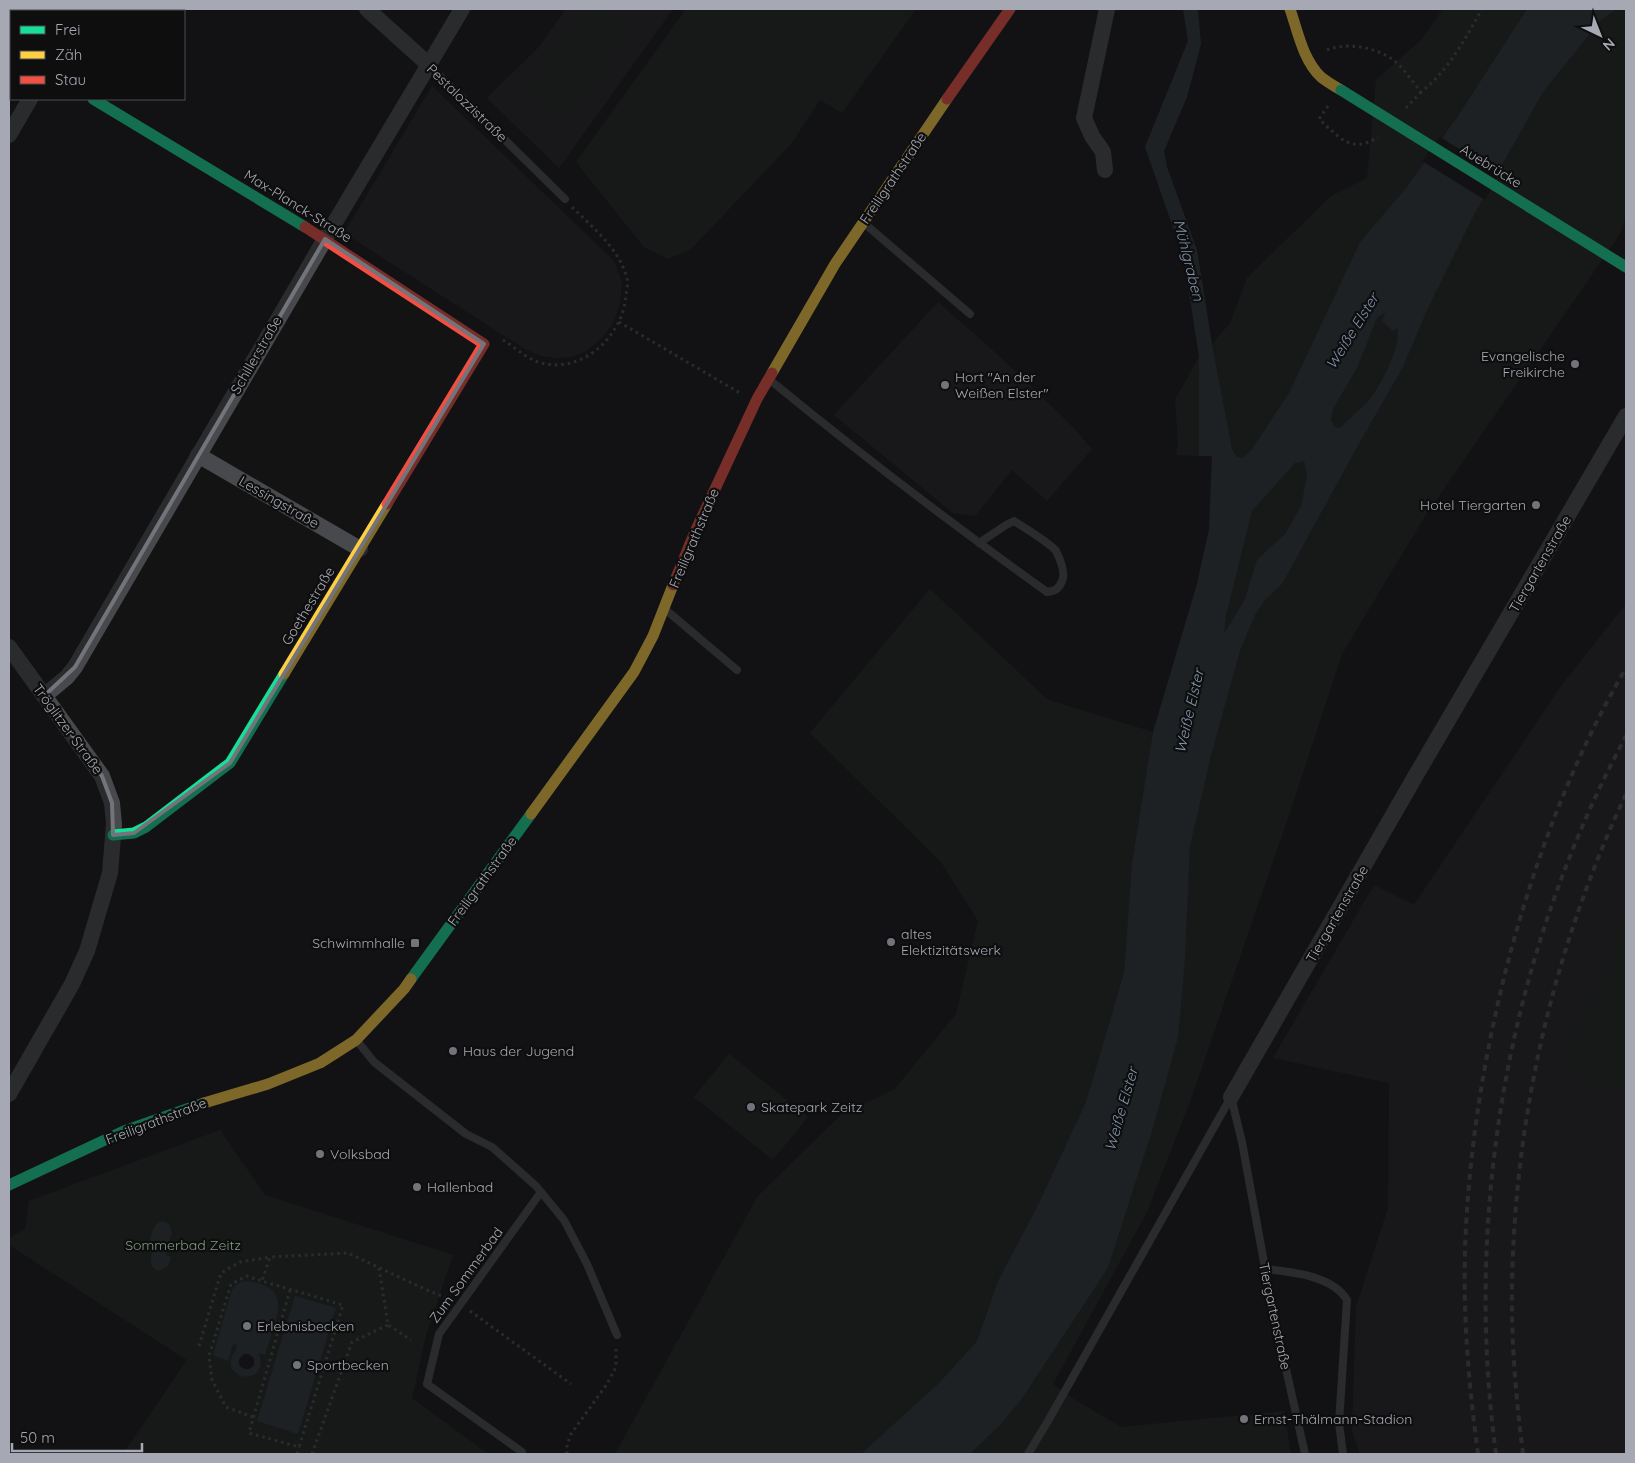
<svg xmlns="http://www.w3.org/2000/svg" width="1635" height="1463" font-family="Quicksand,sans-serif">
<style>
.built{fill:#202022}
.green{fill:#1d231f;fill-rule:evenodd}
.water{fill:#2c3339;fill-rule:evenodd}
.pier{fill:#131314}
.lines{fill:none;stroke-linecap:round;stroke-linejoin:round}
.path{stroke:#494a4d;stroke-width:3;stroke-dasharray:2.5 4;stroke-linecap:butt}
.lane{stroke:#48494c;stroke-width:8}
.street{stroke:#48494c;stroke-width:16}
.fast{stroke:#16e098;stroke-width:11}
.slow{stroke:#ffcf43;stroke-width:11}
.jam{stroke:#f24e42;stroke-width:11}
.rail{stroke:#494a4c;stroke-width:4;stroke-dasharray:6 5;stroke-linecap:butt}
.fast-bridge{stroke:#16e098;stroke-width:11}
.marked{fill:none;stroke:#73747b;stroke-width:4;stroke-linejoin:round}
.poi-dot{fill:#73747b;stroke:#0e0e0f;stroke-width:2}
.labels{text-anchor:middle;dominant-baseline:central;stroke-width:4.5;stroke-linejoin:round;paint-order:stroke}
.street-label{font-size:14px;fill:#a6a9b3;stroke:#0e0e0f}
.poi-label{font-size:14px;fill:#a6a9b3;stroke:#0e0e0f;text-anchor:start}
.park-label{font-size:14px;fill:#7e9c83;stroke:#0e0e0f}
.water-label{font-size:15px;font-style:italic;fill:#8093ab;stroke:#0e0e0f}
</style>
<rect width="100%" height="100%" fill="#131314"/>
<g class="built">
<polygon points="566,9 673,9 559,168 487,98 540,46"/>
<polygon points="432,86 614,261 622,282 620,304 613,323 603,337 588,350 572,357 556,358 541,356 525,349 344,233"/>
<polygon points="938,302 998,355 1069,423 1092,449 1047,501 1012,470 975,516 953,513 834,415"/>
<polygon points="1626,604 1626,1454 1360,1454 1352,1431 1356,1307 1388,1208 1389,1083 1273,1058 1374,885 1414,905 1561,686"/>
</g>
<g class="green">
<polygon points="584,9 601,9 632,32 568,120 525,89"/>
<polygon points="686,9 916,9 842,113 820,100 791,144 691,249 668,259 644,247 576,162"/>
<polygon points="1443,9 1527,9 1458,116 1406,188 1360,242 1289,393 1252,449 1244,458 1237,457 1232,449 1212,344 1230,323 1247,278 1331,196 1367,178 1376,80 1422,39"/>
<polygon points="1617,9 1626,9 1626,218 1620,234 1425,516 1342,654 1291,809 1191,1099 1147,1212 1053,1384 1072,1398 1121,1427 1284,1411 1291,1454 970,1454 1002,1423 1021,1400 1108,1268 1152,1131 1185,959 1190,846 1212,752 1240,651 1255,615 1265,600 1282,584 1360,442 1403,367 1428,308 1475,213 1543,92 1601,20"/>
<path d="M1383,313C1388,317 1396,324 1398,331C1402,344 1378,390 1368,401C1359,410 1349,419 1340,428L1335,427L1331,420L1333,409L1357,368L1377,318Z"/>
<polygon points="1199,357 1199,456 1176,455 1178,443 1175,400"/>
<polygon points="1304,461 1307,475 1301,506 1285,534 1257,561 1245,599 1224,635 1226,616 1252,511 1295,463"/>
<polygon points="930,589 1048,700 1153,732 1132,863 1124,973 1086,1102 1038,1205 998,1281 977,1341 940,1382 861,1454 615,1454 758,1196 841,1115 895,1089 956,1014 978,921 941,862 810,733"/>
<polygon points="1626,903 1626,1084 1624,1087 1576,1081 1566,1050 1606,976"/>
<polygon points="729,1054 808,1117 773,1160 694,1097"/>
<path d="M220,1130L265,1195L453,1255L426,1335L412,1398L488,1454H123L187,1360L9,1245V1238L25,1229L29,1201ZM244,1354H249L254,1358V1365C248,1372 242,1371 238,1362L239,1357Z"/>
</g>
<g class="water">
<path d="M1183,9H1198L1201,44L1187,97L1164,151L1167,167L1197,250L1212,344L1232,449L1237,457L1243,458L1252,449L1289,393L1360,242L1406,188L1458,116L1527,9H1617L1601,20L1543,92L1475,213L1428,308L1403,367L1360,442L1282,584L1265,600L1255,615L1240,651L1212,752L1190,846L1185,959L1178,1037L1152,1131L1108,1268L1021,1400L1002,1423L970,1454H861L940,1382L977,1341L998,1281L1038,1205L1086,1102L1124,973L1132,863L1153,732L1197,584L1209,529L1212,456H1199V357L1184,259L1145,147L1188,41ZM1384,313L1385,314L1382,321L1393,331L1397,328C1403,343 1379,389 1368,401C1359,410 1349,419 1340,428L1335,427L1331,420L1333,409L1357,368L1377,318ZM1304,461L1307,475L1301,506L1285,534L1257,560L1245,599L1224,634L1226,616L1252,511L1295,463Z"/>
<path d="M162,1221L169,1224L172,1232L166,1255L171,1257L168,1266L159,1271C147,1266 151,1257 154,1247L149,1245C151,1236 152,1224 162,1221Z"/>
<path d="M243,1281C297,1284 275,1320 265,1355L258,1353C269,1373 243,1387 231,1367C229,1355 236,1354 237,1345L233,1344L228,1361L213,1355L232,1290L236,1285ZM244,1354H249L254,1358V1365L250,1369C239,1371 234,1361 244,1354Z"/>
<polygon points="295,1296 336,1308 298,1434 257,1421"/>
</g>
<polygon class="pier" points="1440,137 1499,174 1485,200 1422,161"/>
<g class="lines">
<g class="path">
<path d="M1327,50C1347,42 1374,47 1392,59C1403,67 1412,81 1421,92C1449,70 1465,39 1482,9"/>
<path d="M1328,106L1319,119C1338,136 1351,155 1378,137"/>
<polyline points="1406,108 1421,92"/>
<polyline points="619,322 740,393"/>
<path d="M503,340C516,348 530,362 546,364C587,371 624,333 626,294C627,290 628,284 627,279C620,249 593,228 572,207"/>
<polyline points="379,1268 388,1325 411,1340"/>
<polyline points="290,1290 249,1433 299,1447 343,1305 262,1281 270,1257 348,1253 429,1291 450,1299"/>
<polyline points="470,1311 571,1384"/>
<polyline points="199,1346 221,1273 240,1262 270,1257"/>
<polyline points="253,1417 226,1407 212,1380 209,1356 231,1284 247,1276 262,1281"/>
<polyline points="297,1454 299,1447"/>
<polyline points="312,1454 352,1342 388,1325"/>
<polyline points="567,1454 567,1445 571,1434 607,1384 616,1367 616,1347"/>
</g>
<g class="lane">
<polyline points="429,65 565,199"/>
<polyline points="865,224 970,314"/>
<path d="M770,380C860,454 952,524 1047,592C1055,591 1059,589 1062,581C1066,573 1060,559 1056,551C1050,543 1023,527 1014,521L1006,525L979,543"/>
<polyline points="666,610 737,670"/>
<polyline points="358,1042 374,1062 466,1134 492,1147 536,1186 564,1220 587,1264 617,1335"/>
<polyline points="1231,1097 1242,1142 1272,1306 1305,1454"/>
<path d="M1265,1269C1291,1272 1332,1275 1347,1300L1339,1423L1343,1454"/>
<polyline points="522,1452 427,1384 439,1334 541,1192"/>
<polyline points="1028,1454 1048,1421 1231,1097"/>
</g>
<g class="street">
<polyline points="367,9 429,65"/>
<polyline points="82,11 83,9"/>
<polyline points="9,135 30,99"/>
<polyline points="1105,170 1103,152 1092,136 1084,118 1107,9"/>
<polyline points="198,455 360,549"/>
<polyline points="9,647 102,776 112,803 114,824 110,873 87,951 72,984 9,1094"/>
<polyline points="44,696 67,677 75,667 325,239 462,9"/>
<polyline points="1231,1097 1416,775 1626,416"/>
</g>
<g class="fast">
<polyline points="93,99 305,227"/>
<polyline points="113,835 134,833 146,827 230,763 284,674"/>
<polyline points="411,979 531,814"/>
<polyline points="9,1185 124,1131 204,1103"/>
</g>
<g class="slow">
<path d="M1290,9C1298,32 1303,60 1321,77C1327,82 1334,86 1341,90"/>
<polyline points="772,373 835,264 947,99"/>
<polyline points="284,674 387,504"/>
<polyline points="531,814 634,672 653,636 673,585"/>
<polyline points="204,1103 268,1084 320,1063 356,1040 404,989 411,979"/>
</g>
<g class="jam">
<polyline points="947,99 1010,9"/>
<polyline points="305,227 484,344 387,504"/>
<polyline points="673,585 694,534 757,399 772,373"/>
</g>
<g class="rail">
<path d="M1478,1454C1469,1387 1463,1319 1465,1250C1471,1060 1529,832 1626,668"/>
<path d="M1496,1454C1463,1211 1509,953 1626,736"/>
<path d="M1523,1454C1516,1398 1511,1341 1512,1284C1515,1115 1554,947 1626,794"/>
</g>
<polyline class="fast-bridge" points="1341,90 1626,267"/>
</g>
<path d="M0 0H1635V1463H0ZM325,239L484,344L230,763L134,833L113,835L112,803L102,776L44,696L75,667Z" fill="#131314" fill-opacity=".55" fill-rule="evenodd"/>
<path class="marked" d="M325,239L484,344L230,763L134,833L113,835L112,803L102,776L44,696L75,667Z"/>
<g class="poi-dot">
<circle cx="1575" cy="364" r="5"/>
<circle cx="945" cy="385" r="5"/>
<circle cx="1536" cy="505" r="5"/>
<circle cx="891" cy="942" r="5"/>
<rect x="410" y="938" width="10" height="10" rx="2.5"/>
<circle cx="453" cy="1051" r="5"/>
<circle cx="751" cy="1107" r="5"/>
<circle cx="320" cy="1154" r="5"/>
<circle cx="417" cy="1187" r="5"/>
<circle cx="247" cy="1326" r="5"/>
<circle cx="297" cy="1365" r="5"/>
<circle cx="1244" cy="1419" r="5"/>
</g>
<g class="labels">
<g class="street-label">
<text transform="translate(467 103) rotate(44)">Pestalozzistraße</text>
<text transform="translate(1491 166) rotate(32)">Auebrücke</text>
<text transform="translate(893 178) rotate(-56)">Freiligrathstraße</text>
<text transform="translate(298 206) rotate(32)">Max-Planck-Straße</text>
<text transform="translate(256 355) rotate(-60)">Schillerstraße</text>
<text transform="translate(279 502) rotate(30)">Lessingstraße</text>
<text transform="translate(694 538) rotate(-67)">Freiligrathstraße</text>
<text transform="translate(1540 564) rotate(-60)">Tiergartenstraße</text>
<text transform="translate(308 606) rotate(-59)">Goethestraße</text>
<text transform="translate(68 729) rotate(54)">Tröglitzer Straße</text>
<text transform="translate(482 881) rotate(-54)">Freiligrathstraße</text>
<text transform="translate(1337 914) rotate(-60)">Tiergartenstraße</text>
<text transform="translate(156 1121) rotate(-21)">Freiligrathstraße</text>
<text transform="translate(466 1275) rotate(-54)">Zum Sommerbad</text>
<text transform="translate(1275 1316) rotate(78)">Tiergartenstraße</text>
</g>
<g class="poi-label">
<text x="1565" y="356" text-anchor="end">Evangelische<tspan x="1565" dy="16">Freikirche</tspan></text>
<text x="955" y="377">Hort "An der<tspan x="955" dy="16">Weißen Elster"</tspan></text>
<text x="1526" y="505" text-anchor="end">Hotel Tiergarten</text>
<text x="901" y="934">altes<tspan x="901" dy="16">Elektizitätswerk</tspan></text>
<text x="405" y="943" text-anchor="end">Schwimmhalle</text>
<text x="463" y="1051">Haus der Jugend</text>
<text x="761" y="1107">Skatepark Zeitz</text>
<text x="330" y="1154">Volksbad</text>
<text x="427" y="1187">Hallenbad</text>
<text x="257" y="1326">Erlebnisbecken</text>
<text x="307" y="1365">Sportbecken</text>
<text x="1254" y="1419">Ernst-Thälmann-Stadion</text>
</g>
<g class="park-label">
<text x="183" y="1245">Sommerbad Zeitz</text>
</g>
<g class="water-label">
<text transform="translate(1189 260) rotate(76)">Mühlgraben</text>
<text transform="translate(1352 331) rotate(-58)">Weiße Elster</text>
<text transform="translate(1189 711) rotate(-77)">Weiße Elster</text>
<text transform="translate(1121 1109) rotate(-74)">Weiße Elster</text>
</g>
</g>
<rect width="1635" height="1463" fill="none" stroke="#a6a9b3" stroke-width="20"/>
<rect x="10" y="10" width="175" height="90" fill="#0e0e0f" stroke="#4b4c51"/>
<rect x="20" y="26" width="25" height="8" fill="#16e098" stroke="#4b4c51"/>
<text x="55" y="35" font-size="15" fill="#a6a9b3">Frei</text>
<rect x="20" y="51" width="25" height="8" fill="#ffcf43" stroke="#4b4c51"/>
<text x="55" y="60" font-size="15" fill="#a6a9b3">Zäh</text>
<rect x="20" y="76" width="25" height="8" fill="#f24e42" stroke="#4b4c51"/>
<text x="55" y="85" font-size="15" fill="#a6a9b3">Stau</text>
<g transform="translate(1600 35) rotate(137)" stroke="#0e0e0f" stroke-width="4" paint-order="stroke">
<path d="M0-4L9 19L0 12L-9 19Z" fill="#a6a9b3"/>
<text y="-8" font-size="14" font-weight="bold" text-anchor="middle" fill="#a6a9b3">N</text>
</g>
<path d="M12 1443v8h130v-8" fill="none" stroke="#a6a9b3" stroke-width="2.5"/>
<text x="20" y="1443" font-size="15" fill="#a6a9b3" stroke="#0e0e0f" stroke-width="4" paint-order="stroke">50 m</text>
</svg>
